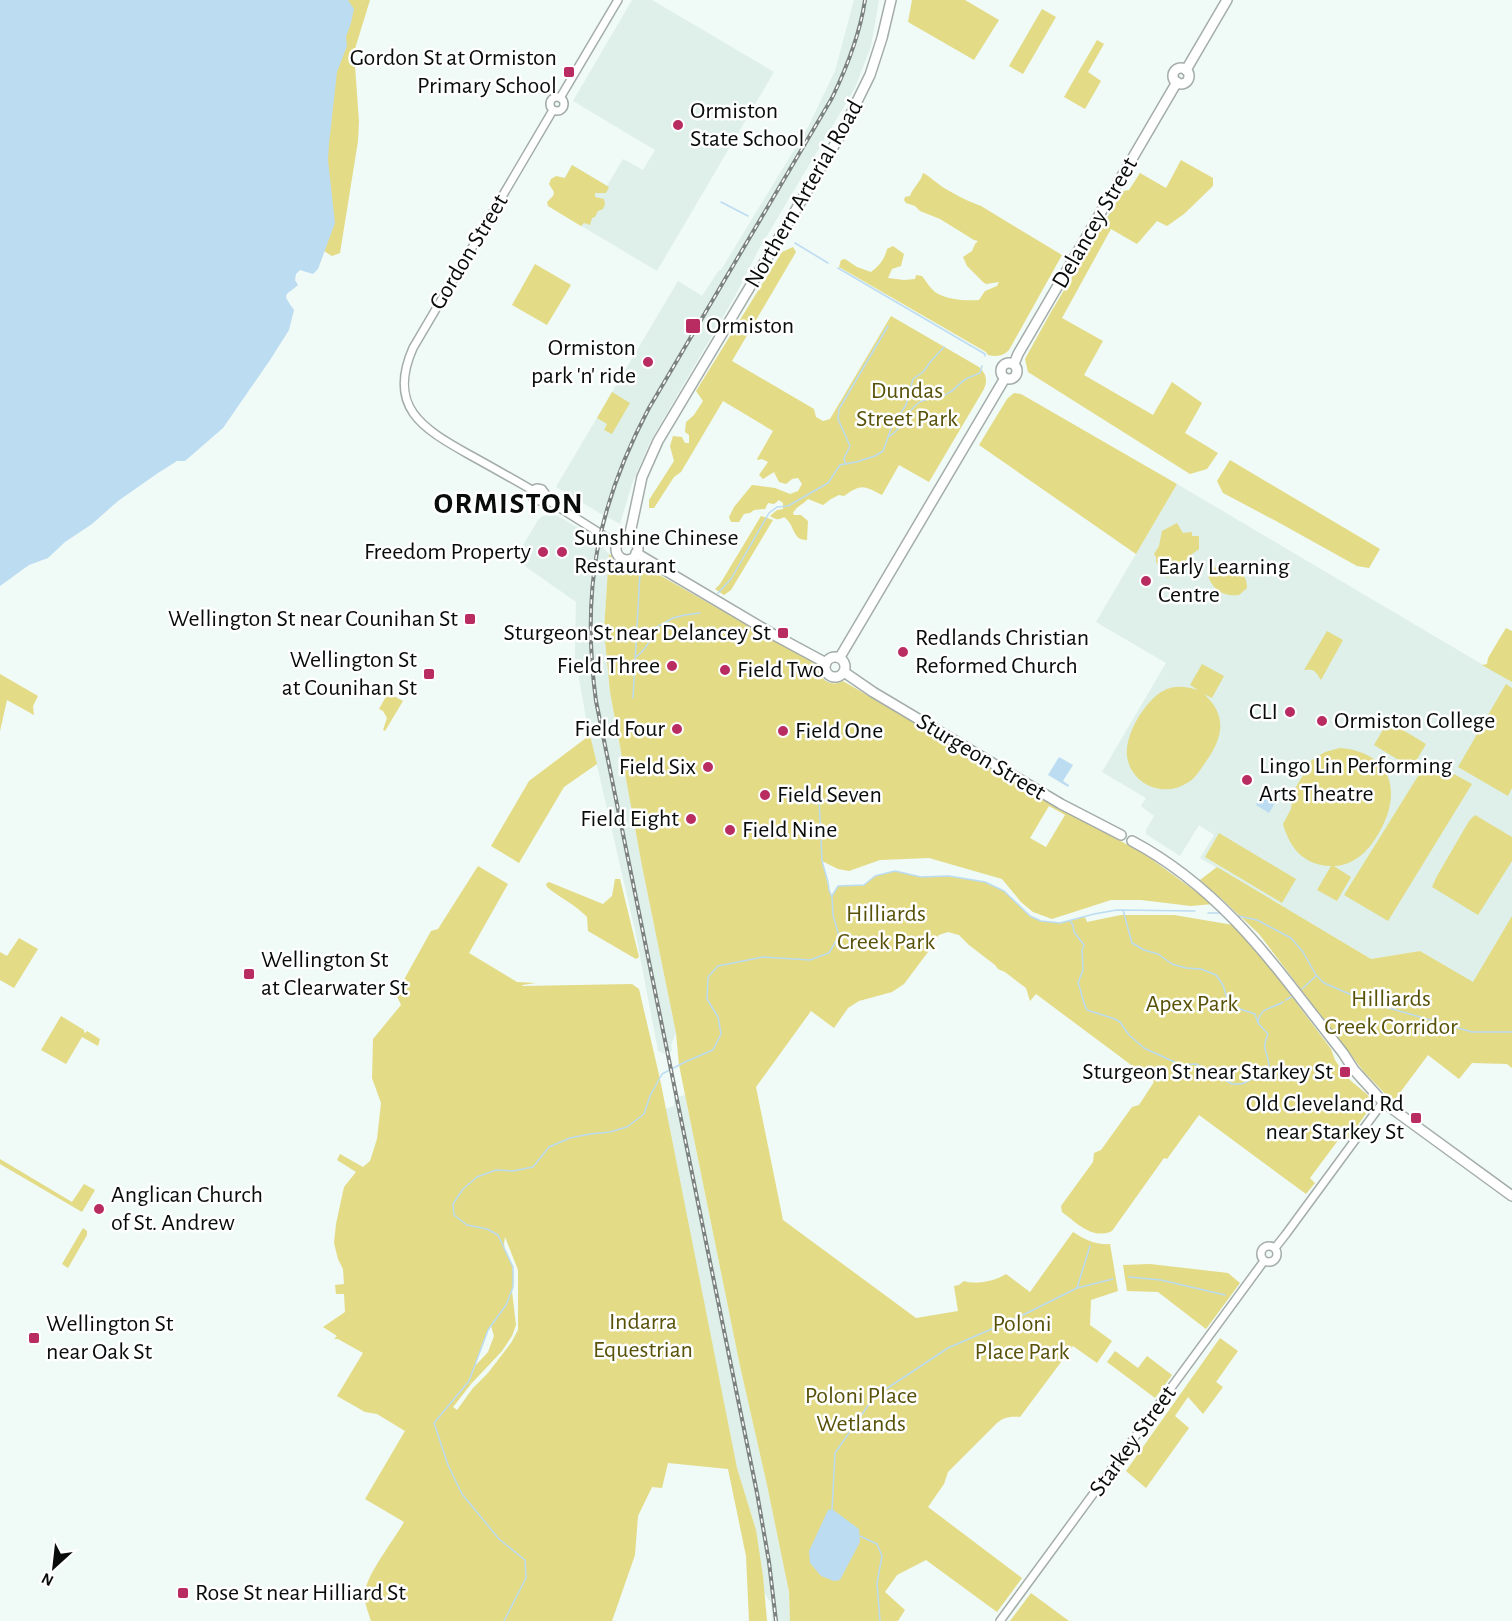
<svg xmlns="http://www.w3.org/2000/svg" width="1512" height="1621" font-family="'Alegreya Sans',sans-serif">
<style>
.built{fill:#def0e9}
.green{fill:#e3db85;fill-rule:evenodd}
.water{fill:#bcdcf2}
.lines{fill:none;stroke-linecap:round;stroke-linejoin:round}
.stream{stroke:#bcdcf2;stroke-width:1.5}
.minor-casing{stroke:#a4ada9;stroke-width:10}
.major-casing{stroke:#a4ada9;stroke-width:12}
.minor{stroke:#fff;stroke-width:7}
.major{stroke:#fff;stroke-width:9}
.rail-casing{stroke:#7b827f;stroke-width:4}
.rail{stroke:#fff;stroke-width:1.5;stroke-dasharray:4.5;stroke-linecap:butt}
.poi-dot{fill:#b92c61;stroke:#fff;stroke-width:2}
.labels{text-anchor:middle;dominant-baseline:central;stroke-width:5;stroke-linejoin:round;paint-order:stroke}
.poi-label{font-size:24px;fill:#090c0b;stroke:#fff;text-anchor:start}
.street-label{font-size:24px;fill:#090c0b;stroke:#fff}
.park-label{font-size:24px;fill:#585209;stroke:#fff}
.district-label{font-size:30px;font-weight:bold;letter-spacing:1.5px;fill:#090c0b;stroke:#fff}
</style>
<rect width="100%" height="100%" fill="#f0faf6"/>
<g class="built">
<polygon points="632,0 652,0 774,72 657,271 548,206 572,165 607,186 623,159 643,170 655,150 573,101"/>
<polygon points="854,0 879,0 871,46 855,88 759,249 734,298 650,442 632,484 620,524 607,517 610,505 606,504 603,515 556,487 678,281 702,296 719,270 721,270 808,127 835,71"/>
<polygon points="1177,484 1512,682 1512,916 1473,983 1420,951 1371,959 1200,858 1214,835 1199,825 1180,856 1146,834 1146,830 1154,816 1141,806 1146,798 1102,772 1166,663 1096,622"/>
<polygon points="551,514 558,516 580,529 580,532 597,541 595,553 598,554 600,544 609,554 604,630 610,692 642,866 676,1033 671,1045 672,1051 669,1053 668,1047 664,1048 665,1054 658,1051 635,930 586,718 575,656 576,602 515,559 538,520 543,516"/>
<polygon points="685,1095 740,1366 767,1485 789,1592 790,1621 772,1621 771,1603 763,1591 761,1564 754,1523 737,1469 665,1109 674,1106 674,1098"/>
</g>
<g class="green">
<polygon points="321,0 370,0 354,52 359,122 358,141 340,253 332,256 324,251 320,263"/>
<polygon points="912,0 965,0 999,20 974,60 908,22"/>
<polygon points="1042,9 1056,17 1023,74 1009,66"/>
<polygon points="1097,40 1104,44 1088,72 1101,81 1085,109 1064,97"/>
<polygon points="1181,160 1213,178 1213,186 1184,214 1167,226 1157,221 1137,244 1111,229 1062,318 1103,341 1084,375 1153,415 1172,382 1202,403 1185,433 1218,453 1207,469 1190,474 1028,372 1025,359 1051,312 1123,191 1129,190 1140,173 1166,188"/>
<polygon points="572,165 609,187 606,193 595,193 595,197 604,199 605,204 603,209 598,211 595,217 592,218 590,225 584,223 581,226 548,206 547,202 553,196 554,192 549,184 551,179 556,176 565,178"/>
<path d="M923,173C931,177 936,183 944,188C956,195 967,201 981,206L1062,255L1009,350C1003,356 997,357 988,355L986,352L839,267L841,260L845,259L857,267L871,272C879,266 885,259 887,249L893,246L904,254L901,266L892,269L888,278L904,280L915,279L916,275L922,276C926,281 930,288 935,292C947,300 965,301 979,300L985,291L997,286L999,282L986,284L983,282L967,266L963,257L972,251L975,244L978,241L974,240L940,219L920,211L915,206L906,203L904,200L905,197L910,196C913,187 921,182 923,173Z"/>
<path d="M793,247L796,252L732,361L814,409L816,417L823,421L830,419L891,316L979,367C986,374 988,379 984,389L929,482L899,465L882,495C863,485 861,484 844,496L839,495L831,499L823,505L808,499C802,505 797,506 793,513L794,515H801L808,521L807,540C792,541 795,524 784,517C779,520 776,520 770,516L777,510L783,509V503L779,500L774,504L768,503L765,509L754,510L750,513L744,514L739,522H731L729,517L734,507L752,485L775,488L790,494L798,491L802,484L798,478L792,479L786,484L779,482L774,472L763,479L759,475L768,462L762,459L758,460L757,459L773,431L723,401L681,472L674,477L654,508H649V500L674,461L670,446L673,436L682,437L685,443H689V435L685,432L686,422L694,415L703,401L696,391L782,252Z"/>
<polygon points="535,264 571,285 547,325 512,305"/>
<polygon points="612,392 630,403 612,434 604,430 607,424 597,418"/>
<polygon points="1014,393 1021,394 1177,484 1136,554 979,445 1007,399"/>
<polygon points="1230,460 1380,549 1369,568 1357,566 1276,521 1223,493 1217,481"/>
<polygon points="761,516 773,520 731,590 724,595 715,589 720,584"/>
<polygon points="1177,523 1183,533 1192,532 1192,536 1199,536 1199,549 1188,557 1182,567 1173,569 1168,578 1156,562 1156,557 1154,554 1159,546 1162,531"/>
<path d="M609,554C619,563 623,566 635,561L817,665C819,679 830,688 843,681L1059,808L1143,853L1213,904L1191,906L1141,900H1111L1052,919L1033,912L1021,902L1002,879L929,858L880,860L849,871L838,869L822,861L831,896L838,886L864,885L875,876L895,871L921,877L949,876L985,882L1004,891L1030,916L1041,921L1060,923L1085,917L1087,922L1121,915H1174L1233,925L1254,946L1331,1049L1335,1060L1341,1069L1350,1080L1369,1096L1371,1104L1370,1108L1348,1139L1342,1135L1310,1178L1315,1183L1306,1194L1199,1115L1167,1159L1164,1158L1112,1231C1092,1240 1077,1223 1062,1212L1061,1206L1093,1162L1094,1153L1101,1150L1132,1107L1139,1105L1154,1082L1036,994L1030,1001L1026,988L1005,972L998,969L995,965L969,945L959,935L948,932L939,935L934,941L928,952L904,984L892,992L859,1001L848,1008L834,1028L811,1011L756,1087L783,1220L916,1318L958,1311L954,1286L959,1285L964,1281C975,1285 996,1281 1006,1274L1030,1292L1073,1232C1085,1240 1096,1245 1110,1244L1118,1291L1091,1300L1090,1325L1112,1341L1097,1363L1073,1346L1020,1417C1009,1416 1003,1417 995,1425L948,1472L944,1484L928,1507L1022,1578L997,1612L926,1560L897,1575L885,1592L905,1610L898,1621H790L789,1592L767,1485L740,1366L679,1065L676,1033L642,866L610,692L604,630ZM1049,806L1065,815L1046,847L1030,838Z"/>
<path d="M1224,565C1237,567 1247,574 1247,588L1239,595C1224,597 1212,590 1208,575C1212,568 1216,566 1224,565Z"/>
<polygon points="1506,628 1512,631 1512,682 1482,665 1487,664 1488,658"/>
<path d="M1327,631L1343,640L1321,680C1316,672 1314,668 1304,670Z"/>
<path d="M1202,664L1224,676L1212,698L1204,694C1228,716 1223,738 1205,763C1200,770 1195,779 1187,783C1166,797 1135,787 1128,761C1121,739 1146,697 1167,689C1177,685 1188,687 1198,690L1190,685Z"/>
<polygon points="0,674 38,696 33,706 34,715 7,700 0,731"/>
<polygon points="1506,684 1512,688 1512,788 1508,796 1458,767"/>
<polygon points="388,693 403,701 385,731 383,730 387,718 383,711 379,709"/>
<polygon points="1388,721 1426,744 1412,768 1374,745"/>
<polygon points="590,735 597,764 564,787 519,863 491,846 529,781"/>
<path d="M1340,748C1390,752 1403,790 1380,831C1370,849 1356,865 1334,866L1351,877L1337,901L1317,890L1331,866C1303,865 1290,848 1283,824L1291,809L1293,792L1312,760L1325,752Z"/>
<polygon points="1428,760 1472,784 1388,921 1344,895"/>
<polygon points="1475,815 1512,837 1512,861 1478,915 1432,887 1437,876 1469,821"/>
<polygon points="1219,833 1296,879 1282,903 1205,857"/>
<path d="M478,866L508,884L469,953L517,982L536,983L522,985L523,986L632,984L639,989L660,1079L737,1468L756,1530L763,1576L767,1621H749L746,1556L728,1469L668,1463L662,1488L652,1487L638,1516L635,1555L612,1621H371C368,1611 364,1603 365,1593C366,1575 394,1540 404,1522L365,1499L405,1431L377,1414L365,1412L337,1396L363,1353L338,1339H334L337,1336L323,1327L345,1312L344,1294H336L335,1285L344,1284L343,1269L338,1259L334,1243L336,1224L344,1187L356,1172L337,1160L340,1154L363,1167L370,1161L377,1139L381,1103L372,1078L373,1039L401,1005L396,994L431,931L438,929ZM505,1237L518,1270V1330L511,1343L488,1373L473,1388L457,1410L453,1407L471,1384L502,1351L512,1336L516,1325L512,1291C514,1284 514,1273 512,1266C508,1253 502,1251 505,1237ZM491,1326L494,1336L488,1352L475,1366L488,1330Z"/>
<polygon points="1217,867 1371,959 1420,951 1473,982 1512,916 1512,1068 1507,1064 1472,1063 1459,1079 1428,1055 1393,1102 1364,1072 1259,934 1224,901 1200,880"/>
<path d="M615,879H620L639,957L636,959L588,931L587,917C575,904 560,898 547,887L546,884L549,882L603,904L612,896Z"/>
<polygon points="19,938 38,949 14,988 0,980 0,952 7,956"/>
<polygon points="61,1016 84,1030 84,1032 85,1033 87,1031 100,1039 98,1046 82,1037 66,1064 41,1050"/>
<polygon points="0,1159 72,1202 84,1184 95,1190 82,1212 0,1164"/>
<polygon points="83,1228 87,1231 87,1235 68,1268 62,1264"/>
<polygon points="1150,1264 1228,1273 1240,1283 1206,1329 1158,1292 1127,1291 1123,1265"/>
<polygon points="1220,1338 1238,1351 1216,1382 1223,1387 1203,1414 1188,1397 1175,1416 1189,1428 1146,1488 1126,1471"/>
<polygon points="1115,1351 1138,1368 1147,1356 1172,1375 1155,1398 1107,1362"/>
<polygon points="1031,1593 1069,1621 1010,1621"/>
</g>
<g class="water">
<path d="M0,0H348L354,9L351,23L346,37L347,46L337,72L329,144L328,160L335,223L318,269L313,274L300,270L296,274L295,280L298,285C284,297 282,293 294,310L289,330L270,360L223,428L185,461H177L158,473L118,501L92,524L65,542L48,558L29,565L0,586Z"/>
<polygon points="1059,757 1073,765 1063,781 1069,785 1068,787 1048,775"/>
<polygon points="1266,787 1280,795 1269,813 1256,805"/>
<polygon points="832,1509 859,1529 860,1542 840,1580 834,1581 821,1576 810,1563 809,1551 828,1510"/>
</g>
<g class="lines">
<g class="stream">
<polyline points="721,202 748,216"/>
<polyline points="795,243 828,263"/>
<polyline points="838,268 985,354 985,356"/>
<path d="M890,436C902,429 906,413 917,404C925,397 930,400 939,397C954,393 955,386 966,379C970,377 975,375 980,373L982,366"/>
<polyline points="845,463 844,458 850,446 838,419 839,409 888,326"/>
<polyline points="718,593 731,579 769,513 777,507 788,506 828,483 840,465 856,462 875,456 883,451 892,426 906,405 913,379 923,372 931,361 944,347"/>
<path d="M636,657C647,649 650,640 655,628L673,618L685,615L700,613"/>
<polyline points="633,698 640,572"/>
<polyline points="832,896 838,886 864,885 875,876 895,871 921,877 949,876 985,882 1004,891 1030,916 1041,921 1060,923 1094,914 1117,910 1195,911"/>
<polyline points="1208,913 1221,913"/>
<polyline points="1234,915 1257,920 1291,938 1303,952 1316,975 1324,983 1368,1002 1472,1032 1512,1032"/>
<path d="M1070,921L1073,925L1074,932L1084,945L1082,950L1083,970L1078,983C1082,992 1082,1001 1087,1010L1115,1019L1120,1022L1129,1035L1144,1048L1181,1065L1196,1064L1232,1084H1242L1252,1079L1265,1077C1272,1063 1268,1062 1265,1048C1264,1044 1266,1039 1268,1034L1258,1023L1255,1014L1240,1009L1227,998L1223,985L1216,975L1201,969L1186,968L1172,964L1158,954L1144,950L1132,943L1123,910"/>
<polyline points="1302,989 1316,976"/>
<polyline points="1286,1000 1291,997"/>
<path d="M1258,1022C1260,1007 1272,1009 1283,1002"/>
<polyline points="1129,1277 1161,1280 1225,1295"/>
<polyline points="1077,1288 1090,1246"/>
<polyline points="832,1510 835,1453 874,1397 948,1348 1017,1318 1077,1288 1113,1279"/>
<polyline points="860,1536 877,1544 882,1556 877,1583 880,1621"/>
<polyline points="504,1621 526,1578 525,1560 499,1539 462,1494 448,1465 434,1423 469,1381 488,1330 506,1305 513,1287 513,1267 498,1235 487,1229 467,1225 454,1215 453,1204 463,1189 477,1177 496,1170 513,1171 533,1167 549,1147 570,1138 590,1134 610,1132 627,1127 644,1114 650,1096 662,1074 685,1062 713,1050 721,1034 718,1017 707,999 708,977 718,966 763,957 810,960 829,953 839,936 833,915 832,897 829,890 828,882 822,861 819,799"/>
</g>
<g class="minor-casing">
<g id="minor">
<circle cx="557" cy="104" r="7"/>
<polyline points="560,98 618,0"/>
<path d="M532,490C511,478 490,466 468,454C422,428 387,407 413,348L553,110"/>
<polyline points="532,490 531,496 534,500 540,501 544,498"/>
<polyline points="532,490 537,488 542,489 545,493 544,498"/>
<polyline points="544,498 617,544"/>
<circle cx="1269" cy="1254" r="8"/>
<polyline points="1275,1248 1286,1234 1383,1102"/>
<polyline points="1000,1621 1264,1261"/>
</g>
</g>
<g class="major-casing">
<g id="major">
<circle cx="1181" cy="76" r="8"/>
<polyline points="1186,70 1227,0"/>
<circle cx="1009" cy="371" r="8"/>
<polyline points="1014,364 1018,354 1177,82"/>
<polyline points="629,538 642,477 658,441 841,134 870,75 882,38 891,0"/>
<circle cx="627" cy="549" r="11"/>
<polyline points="636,553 776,636 826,663"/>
<circle cx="835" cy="667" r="10"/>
<polyline points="840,657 1005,378"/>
<polyline points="844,672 873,692 1061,804 1121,835"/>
<path d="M1132,841C1226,891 1279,972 1343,1053L1354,1070L1383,1102L1512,1196"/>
</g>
</g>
<use href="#minor" class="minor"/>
<use href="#major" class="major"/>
<g class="rail-casing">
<path id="rail" d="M776,1621L769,1562L757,1493L596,701C581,591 597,506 649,408L832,98C847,67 860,34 865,0"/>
</g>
<use href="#rail" class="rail"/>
</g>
<g class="poi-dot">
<rect x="563" y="66" width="12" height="12" rx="3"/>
<circle cx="678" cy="125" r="6"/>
<rect x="685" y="318" width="16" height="16" rx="3"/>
<circle cx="648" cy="362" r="6"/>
<circle cx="543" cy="552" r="6"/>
<circle cx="562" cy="552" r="6"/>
<circle cx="1146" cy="581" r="6"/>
<rect x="464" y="613" width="12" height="12" rx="3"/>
<rect x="777" y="627" width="12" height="12" rx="3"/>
<circle cx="903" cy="652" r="6"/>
<circle cx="672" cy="666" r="6"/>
<circle cx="725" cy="670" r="6"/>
<rect x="423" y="668" width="12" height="12" rx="3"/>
<circle cx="1290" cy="712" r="6"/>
<circle cx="1322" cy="721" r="6"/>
<circle cx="677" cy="729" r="6"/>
<circle cx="783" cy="731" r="6"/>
<circle cx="708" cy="767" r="6"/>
<circle cx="1247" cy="780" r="6"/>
<circle cx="765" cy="795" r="6"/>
<circle cx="691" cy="819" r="6"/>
<circle cx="730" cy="830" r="6"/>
<rect x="243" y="968" width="12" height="12" rx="3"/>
<rect x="1339" y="1066" width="12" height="12" rx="3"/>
<rect x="1410" y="1112" width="12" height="12" rx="3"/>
<circle cx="99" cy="1209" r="6"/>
<rect x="28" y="1332" width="12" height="12" rx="3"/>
<rect x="177" y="1587" width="12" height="12" rx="3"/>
</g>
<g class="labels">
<g class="poi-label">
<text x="557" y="58" text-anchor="end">Gordon St at Ormiston<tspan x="557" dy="28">Primary School</tspan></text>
<text x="690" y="111">Ormiston<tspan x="690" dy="28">State School</tspan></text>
<text x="706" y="326">Ormiston</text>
<text x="636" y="348" text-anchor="end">Ormiston<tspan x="636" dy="28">park 'n' ride</tspan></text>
<text x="574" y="538">Sunshine Chinese<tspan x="574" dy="28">Restaurant</tspan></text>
<text x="531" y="552" text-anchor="end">Freedom Property</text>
<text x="1158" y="567">Early Learning<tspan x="1158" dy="28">Centre</tspan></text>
<text x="458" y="619" text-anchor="end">Wellington St near Counihan St</text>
<text x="771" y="633" text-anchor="end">Sturgeon St near Delancey St</text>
<text x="915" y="638">Redlands Christian<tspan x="915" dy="28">Reformed Church</tspan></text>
<text x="417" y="660" text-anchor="end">Wellington St<tspan x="417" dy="28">at Counihan St</tspan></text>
<text x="660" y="666" text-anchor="end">Field Three</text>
<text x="737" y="670">Field Two</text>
<text x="1278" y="712" text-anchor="end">CLI</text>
<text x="1334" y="721">Ormiston College</text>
<text x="665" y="729" text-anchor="end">Field Four</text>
<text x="795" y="731">Field One</text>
<text x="1259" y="766">Lingo Lin Performing<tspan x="1259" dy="28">Arts Theatre</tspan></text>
<text x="696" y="767" text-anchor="end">Field Six</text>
<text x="777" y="795">Field Seven</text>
<text x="679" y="819" text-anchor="end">Field Eight</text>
<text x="742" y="830">Field Nine</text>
<text x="261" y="960">Wellington St<tspan x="261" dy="28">at Clearwater St</tspan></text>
<text x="1333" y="1072" text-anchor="end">Sturgeon St near Starkey St</text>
<text x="1404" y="1104" text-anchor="end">Old Cleveland Rd<tspan x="1404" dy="28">near Starkey St</tspan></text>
<text x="111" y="1195">Anglican Church<tspan x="111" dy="28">of St. Andrew</tspan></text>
<text x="46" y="1324">Wellington St<tspan x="46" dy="28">near Oak St</tspan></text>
<text x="195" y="1593">Rose St near Hilliard St</text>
</g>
<g class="street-label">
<text transform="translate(804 194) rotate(-60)">Northern Arterial Road</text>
<text transform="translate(1095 223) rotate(-60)">Delancey Street</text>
<text transform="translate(469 252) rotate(-59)">Gordon Street</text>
<text transform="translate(981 757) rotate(31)">Sturgeon Street</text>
<text transform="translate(1133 1441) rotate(-54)">Starkey Street</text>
</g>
<g class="park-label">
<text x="907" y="391">Dundas<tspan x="907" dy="28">Street Park</tspan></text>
<text x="886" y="914">Hilliards<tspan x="886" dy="28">Creek Park</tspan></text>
<text x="1391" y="999">Hilliards<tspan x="1391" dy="28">Creek Corridor</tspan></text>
<text x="1192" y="1004">Apex Park</text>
<text x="643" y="1322">Indarra<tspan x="643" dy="28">Equestrian</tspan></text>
<text x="1022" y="1324">Poloni<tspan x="1022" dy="28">Place Park</tspan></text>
<text x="861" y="1396">Poloni Place<tspan x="861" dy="28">Wetlands</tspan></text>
</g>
<g class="district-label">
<text x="509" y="504">ORMISTON</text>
</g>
</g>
<g transform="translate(54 1567) rotate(207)" stroke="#ffffff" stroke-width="4.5" paint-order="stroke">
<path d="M0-4.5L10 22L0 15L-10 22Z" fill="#090c0b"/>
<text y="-9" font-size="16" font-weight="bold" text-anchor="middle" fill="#090c0b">N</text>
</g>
</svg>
